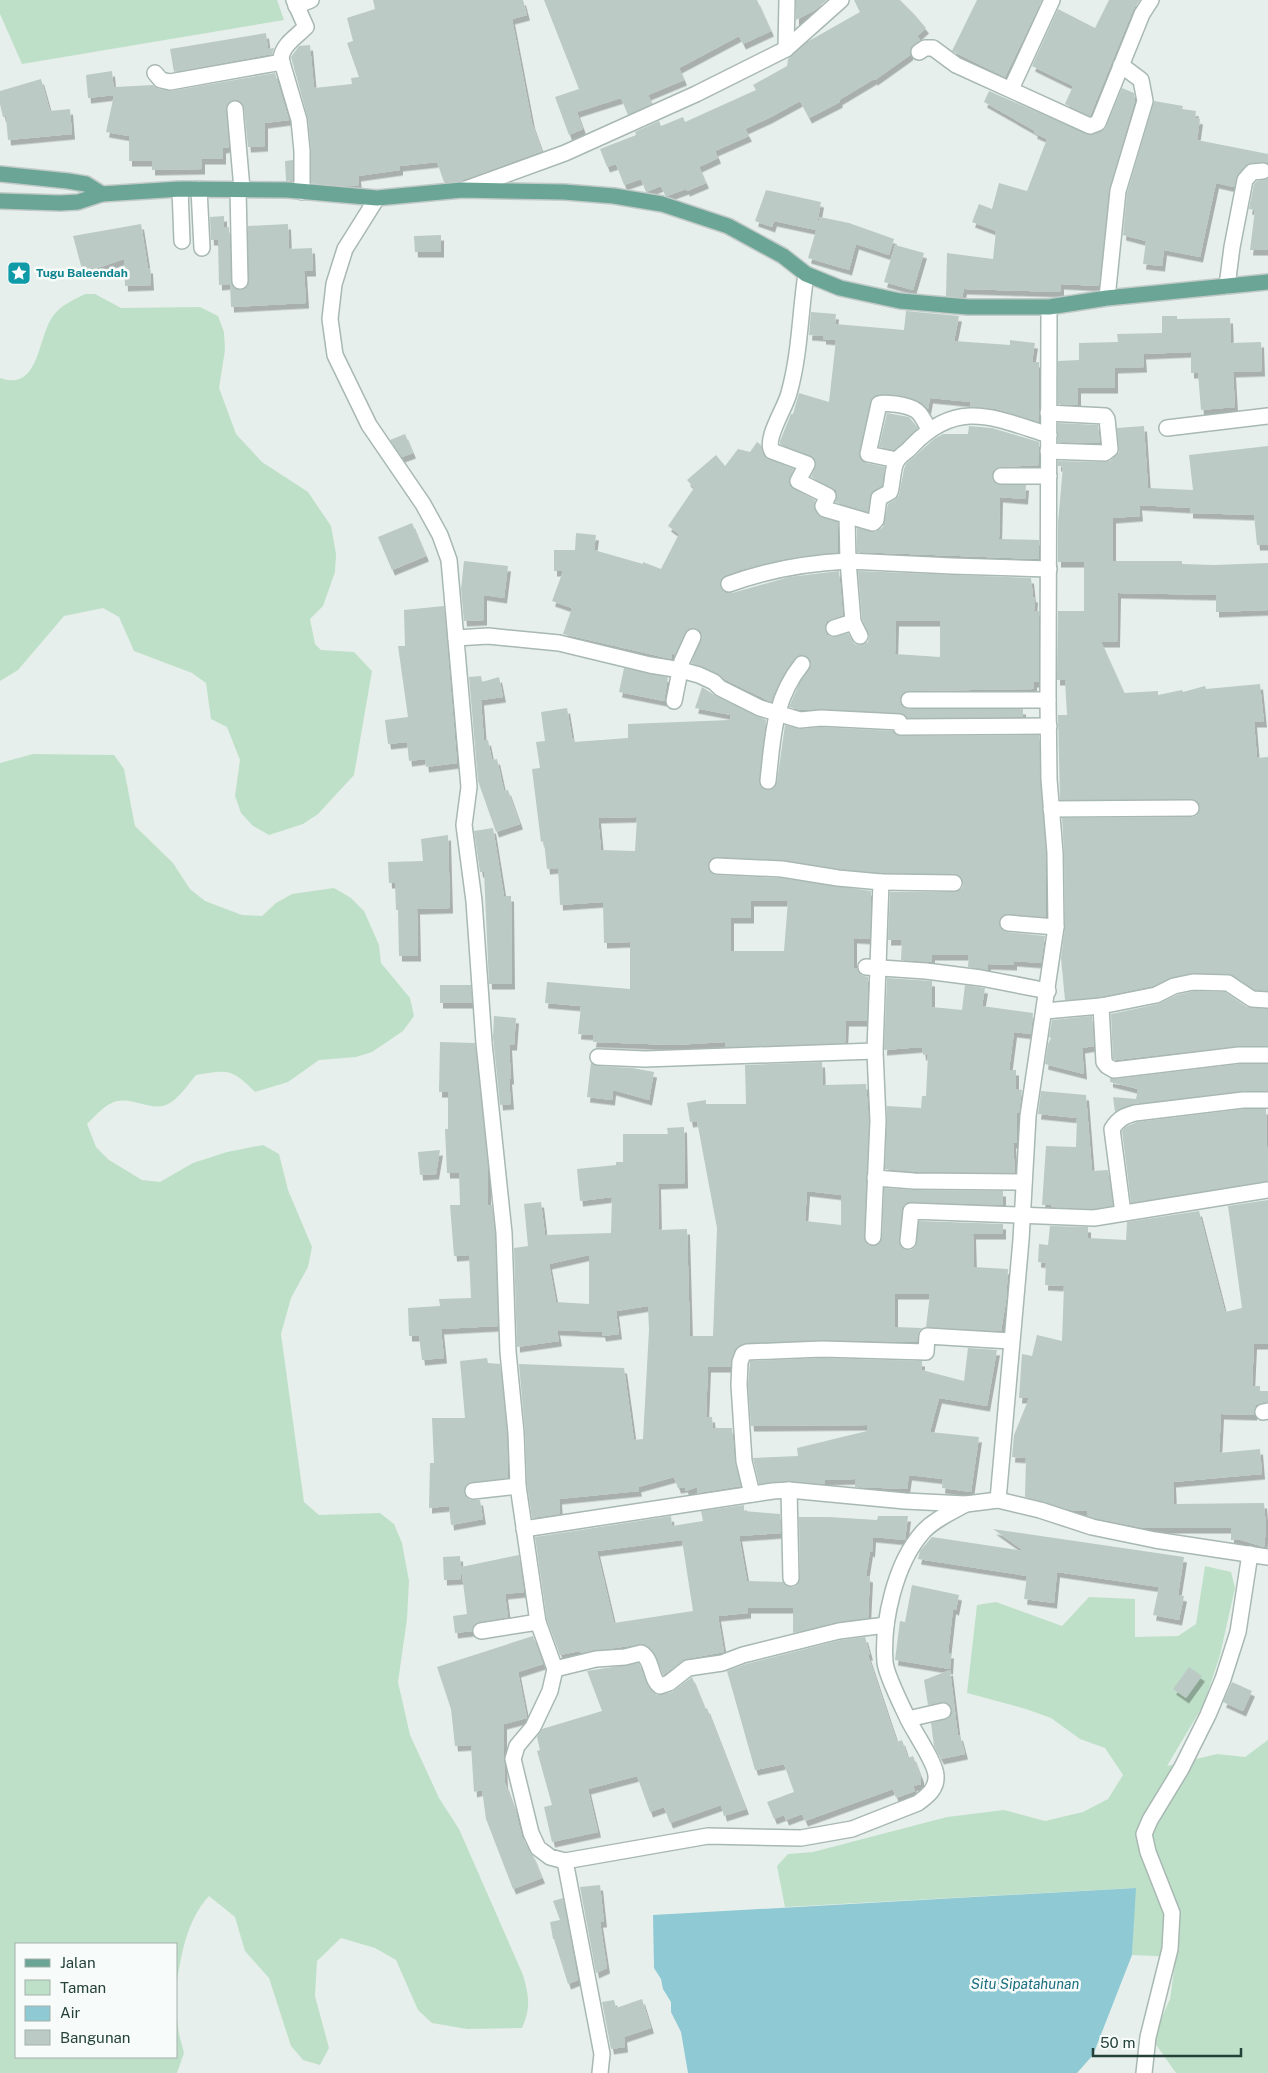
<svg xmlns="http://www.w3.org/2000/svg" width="1268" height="2073" font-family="'Public Sans',sans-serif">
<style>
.green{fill:#bfe0c8}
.water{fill:#8ec9d4}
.building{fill:#bbcac4;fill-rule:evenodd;filter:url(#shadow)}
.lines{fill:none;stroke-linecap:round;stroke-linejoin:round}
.minor-casing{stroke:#a8b8b2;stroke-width:18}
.major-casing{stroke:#c2cac8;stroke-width:18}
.minor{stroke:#fff;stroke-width:15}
.major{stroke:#6aa596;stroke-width:15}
.labels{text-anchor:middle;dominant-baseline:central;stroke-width:5;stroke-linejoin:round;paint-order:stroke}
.culture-label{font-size:12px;font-weight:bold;fill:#0d838f;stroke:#f7fbf9;text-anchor:start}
.water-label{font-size:14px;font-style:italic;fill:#1c6f80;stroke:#f7fbf9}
</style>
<defs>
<filter id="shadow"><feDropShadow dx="3" dy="5.5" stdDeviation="0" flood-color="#0004"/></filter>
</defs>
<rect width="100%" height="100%" fill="#e6efeb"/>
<g class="green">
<polygon points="0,0 277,0 284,20 22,64 0,14"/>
<path d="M85,294H95L121,308L200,307L218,316L224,332L225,350L219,388L236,434L262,462L308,492L331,526L336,554L335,572L323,606L310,619L315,644L321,650L354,652L372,671L354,775L318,814L303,824L269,835L253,826L241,813L235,796L240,760L227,727L211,719L206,683L192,673L134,651L119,617L103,608L64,616L18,670L0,681V378C40,392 37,338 53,316C61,305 73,300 85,294Z"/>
<path d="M33,754L114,755L124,769L135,826L173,863L190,889L205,901L242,915L262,916L276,903L292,894L334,888L351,898L364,911L379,945L381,963L410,998L414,1016L403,1031L372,1052L356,1057L319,1060L288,1082L255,1092C231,1068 228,1070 196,1075C189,1083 182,1094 173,1101C155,1115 137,1097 117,1101C105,1104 95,1116 87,1124L96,1147L109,1160L142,1180L160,1182L193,1163L227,1152L263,1145L279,1154L288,1190L312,1247L308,1267L291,1298L281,1334L304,1502L319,1515L380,1513L394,1524L402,1543L409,1581L407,1619L398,1682L410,1735L439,1798L459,1829L523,1975C529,1997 531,2007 522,2028L467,2029L432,2023L418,2010L396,1960L375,1948L341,1938L317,1961L315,1996L329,2048L320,2065L303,2060L291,2046L269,1978L245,1951L235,1917L209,1896C186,1921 181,1956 176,1988V1944H16V2057H176V2011L179,2034L184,2053L177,2073H0V763Z"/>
<polygon points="1205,1566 1231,1572 1235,1588 1220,1655 1204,1704 1167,1766 1217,1754 1245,1757 1268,1740 1268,2073 1176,2073 1152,2039 1170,1999 1176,1957 1132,1955 1135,1888 785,1907 777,1866 788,1854 813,1852 947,1817 1004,1810 1045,1821 1083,1812 1108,1799 1123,1775 1105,1748 1080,1739 1051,1718 1026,1709 967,1693 977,1605 996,1602 1062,1626 1089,1597 1135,1599 1135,1637 1178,1636 1196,1624"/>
</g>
<polygon class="water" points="1136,1888 1132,1955 1093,2055 1077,2073 688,2073 681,2032 671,2012 671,2002 663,1989 661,1979 654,1968 653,1915"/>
<g class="building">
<polygon points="373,0 523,0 527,15 512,19 532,123 542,151 461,181 444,182 437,162 400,166 400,170 358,176 359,185 346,186 311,183 311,150 308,119 291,57 299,46 310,45 314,88 352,84 351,78 359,77 347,43 353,41 347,18 375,9"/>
<polygon points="544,0 757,0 771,31 743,44 739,36 679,68 684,80 648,95 652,104 628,115 621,98 577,112 583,129 569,135 555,97 579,89"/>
<polygon points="796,0 827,0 815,10 796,20"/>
<polygon points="854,0 900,0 914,14 926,28 917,36 920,40 911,47 910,55 875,80 874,79 839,100 840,102 809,118 800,101 769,118 745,129 749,136 715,151 718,158 699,167 706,183 687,191 686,189 667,196 665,195 661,186 646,192 641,179 624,185 616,164 607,167 600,149 636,135 635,132 659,121 661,126 683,117 685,122 756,90 753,85 787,66 788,59 807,42 860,12"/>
<polygon points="977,0 1042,0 1005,77 952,51"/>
<polygon points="1109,0 1140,0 1133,10 1090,116 1065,104 1073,86 1032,66 1058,9 1095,28"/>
<polygon points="266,33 268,49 274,48 272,54 174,72 170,49"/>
<polygon points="112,71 114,93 115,87 153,85 159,89 171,91 275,73 289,120 265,123 265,146 248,147 244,108 239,101 234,100 226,106 229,147 223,148 223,159 202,159 202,169 152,170 152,161 129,161 129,136 106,132 114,95 88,98 86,75"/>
<polygon points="41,79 50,111 70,109 72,134 8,140 6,117 3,117 0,104 0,91"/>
<polygon points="1122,88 1134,93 1135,100 1109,190 1099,286 1061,284 1061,292 964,289 962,297 946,296 947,253 993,259 996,231 972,222 979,204 992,209 999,183 1027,191 1047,139 1034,133 1035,131 984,102 989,91 1090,135 1105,129"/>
<polygon points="1154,101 1183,106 1182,109 1196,111 1195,118 1200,119 1197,140 1268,154 1268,163 1251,163 1245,166 1238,174 1234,187 1216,183 1200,257 1164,250 1162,266 1143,264 1146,241 1123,235 1127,193"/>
<polygon points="293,160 293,180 286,181 285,161"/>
<polygon points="1268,179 1268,250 1250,250 1255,210 1249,209 1254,184 1257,181"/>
<polygon points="766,190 821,202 816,230 774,221 772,227 755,221"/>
<polygon points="224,216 224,228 229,227 232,286 241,290 248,285 248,226 288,224 289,249 312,248 313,271 304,271 306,303 231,307 230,284 219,285 218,240 211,240 210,217"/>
<polygon points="820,217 849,223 894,239 889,255 856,244 849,270 808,258"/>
<polygon points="141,224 148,268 150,268 151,285 125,286 124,259 83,273 73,236"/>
<polygon points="441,235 441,252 415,252 414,236"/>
<polygon points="895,245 924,253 913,290 884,282"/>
<polygon points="906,311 959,316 954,341 1010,345 1010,340 1035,343 1032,362 1039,362 1039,422 996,409 970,407 971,402 930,398 928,409 922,403 911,398 885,394 876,395 870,402 859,456 866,463 885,467 882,486 871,493 868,512 835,502 837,496 836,490 811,477 816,464 814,458 780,444 780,441 791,414 793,414 799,393 829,402 836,340 823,339 823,336 809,335 811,312 836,314 835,324 904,330"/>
<polygon points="1162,316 1177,316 1177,319 1230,318 1231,343 1261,342 1262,371 1233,372 1235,407 1201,410 1198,373 1191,373 1191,352 1143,354 1144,367 1115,368 1115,388 1078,388 1078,405 1058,404 1058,361 1079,360 1079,343 1118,342 1117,334 1162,333"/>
<polygon points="887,413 909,417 918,428 894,450 879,447"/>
<polygon points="1058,423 1098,425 1100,443 1058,442"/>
<polygon points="969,426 992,428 1039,442 1039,465 1001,467 993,471 992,476 993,480 997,484 1026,485 1025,499 1000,497 999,539 1039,540 1039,559 857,552 857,528 875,532 883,527 888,504 895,500 899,495 904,469 906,464 934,439 943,434 968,434"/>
<polygon points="1144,426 1148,488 1193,490 1189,455 1268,446 1268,545 1257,545 1254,515 1190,513 1190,508 1139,505 1140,516 1113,518 1113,561 1182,561 1182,564 1214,565 1268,563 1268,610 1216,612 1216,595 1118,593 1117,642 1101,642 1124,693 1158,691 1158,695 1182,690 1183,692 1205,686 1206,689 1260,684 1264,722 1254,722 1257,758 1268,757 1268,991 1255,990 1229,974 1193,973 1172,977 1153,986 1100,997 1065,1000 1061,958 1065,927 1064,853 1062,818 1191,817 1196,816 1200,808 1199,803 1191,799 1060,800 1058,715 1067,715 1065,680 1057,680 1058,611 1084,611 1084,562 1058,562 1058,523 1063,466 1058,466 1058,461 1105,462 1110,461 1119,452 1117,428"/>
<polygon points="405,434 413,453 402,457 390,440"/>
<path d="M757,442L761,445L766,458L794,469L790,477V486L815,500L814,507L818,515L838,522V552L785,559L740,570L722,578L720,583L723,591L732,593L789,577L839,571L843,615L827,621L825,630L827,635L832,637L848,633L854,644L860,645L868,642L869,636L862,619L858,571L1031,578L1033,597H1035L1034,611H1039V682H1034V689L909,691L904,692L900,700L901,705L909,709H1023V717L907,718L899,713L821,709L801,710L789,707L800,682L811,665L810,660L803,655L795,658L785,672L771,702L726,680L718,674L691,663L702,637L701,632L696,628L688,629L685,633L675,655L672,653L671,659L563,634L572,608L552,601L563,571H554V550H575L576,533L596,535L594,550L643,564V562L661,569L679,534L668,526L694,488L687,480L716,455L725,466L738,449L750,452ZM896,621H940V657L895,654Z"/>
<polygon points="412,523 426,556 392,570 378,537"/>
<polygon points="464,561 508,566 504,598 484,595 484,620 464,621 461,589"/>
<polygon points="444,606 457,763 426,767 425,759 409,761 407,742 388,744 385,720 408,717 398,646 405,646 404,610"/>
<polygon points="624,668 668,677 664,701 619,692"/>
<polygon points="481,676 482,682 499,677 503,697 481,700 484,741 488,740 492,760 497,759 504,791 508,790 520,824 496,832 478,781 469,677"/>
<path d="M702,687L716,696L766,720L759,780L760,785L767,790L772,789L777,782L785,725L801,729L821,727L893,731L901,736L1039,735L1040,780L1046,853V917L1008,914L1001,917L999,923L1002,930L1007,932L1045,936L1041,963L1014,961V965L988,964V970L968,967L969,955H932V962L901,960L902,940H888L890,892H954L962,888L963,884L962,879L958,875L882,873L839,869L783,860L717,857L709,861L708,866L709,871L716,875L781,878L871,891L870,939L854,938V968H857L861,975L868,977L867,1021H846L845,1043L726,1047L725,1042L674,1045L593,1042L594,1035L578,1034L581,1006L545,1003L547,982L630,989V942L604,943L603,902L560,905L558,868L547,869L544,841L541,842L532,769L540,768L536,742L545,741L541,712L567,708L572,738H574V742L628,738V724L730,720L731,715L695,708ZM637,817L635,851L601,850L598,818ZM751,901H788L784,951H731V918H751Z"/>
<polygon points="493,828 504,896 511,896 512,984 489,984 484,872 480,872 474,831"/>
<polygon points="448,835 450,908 417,909 418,956 399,956 398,910 396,910 395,883 389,883 388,862 423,861 421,839"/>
<polygon points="887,978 932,981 932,1007 962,1010 965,985 985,988 982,1006 1033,1013 1031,1034 1014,1032 1009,1070 1016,1070 1016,1089 1022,1090 1019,1113 1017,1113 1017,1143 1013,1143 1015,1173 914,1172 885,1169 887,1106 921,1108 922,1096 926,1096 928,1054 923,1055 922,1047 884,1050"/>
<polygon points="440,985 471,985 472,1003 440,1003"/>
<polygon points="1194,991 1225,992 1247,1007 1268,1009 1268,1046 1238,1046 1116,1060 1113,1059 1111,1014 1158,1004 1177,995"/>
<polygon points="494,1016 516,1018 514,1045 509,1045 511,1079 509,1079 511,1104 500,1105 493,1037"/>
<polygon points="1092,1016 1094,1046 1082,1048 1084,1074 1045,1064 1048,1044 1051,1038 1049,1037 1052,1020"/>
<polygon points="440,1042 475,1043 488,1167 488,1205 492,1205 495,1234 498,1326 441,1329 444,1358 422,1360 419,1336 409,1336 408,1308 440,1306 439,1299 471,1298 469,1255 454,1256 450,1205 460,1205 459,1173 447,1173 445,1129 448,1129 448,1092 439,1092"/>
<polygon points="591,1062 598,1066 632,1068 654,1072 649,1100 613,1090 612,1100 587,1097"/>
<path d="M822,1062L823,1085L866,1084L869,1121L864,1237L868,1245H877L882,1238L884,1188L914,1190L1003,1191V1205L907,1202L902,1210L899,1240L903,1249L911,1250L915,1247L919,1221L1003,1224V1234H973L974,1267L1008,1269L1006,1301L1001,1331L926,1327L930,1294H895V1327L922,1328L919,1331L917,1342L822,1340L743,1344L734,1351L730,1367H708L706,1417H712L713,1428H732L735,1462L741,1486L698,1493L697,1487L686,1491L685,1487L678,1488L674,1477L638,1487L639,1491L559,1499L560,1514L532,1518L527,1485L525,1432L519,1364L624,1368L634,1440L643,1439L649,1330L648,1306L616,1311L619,1334L603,1336L602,1332L557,1330L559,1341L517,1347L514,1248L528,1246L524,1204L541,1202L545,1235L611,1233L612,1197L580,1201L577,1169L616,1165V1162H623V1134H668L667,1128L684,1127L685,1183L658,1184L659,1230L687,1229L690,1336H713L717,1228L697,1121L690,1122L687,1103L706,1100V1104H746L745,1065ZM807,1191L841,1195V1225L805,1221ZM589,1255V1304L556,1302L549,1264Z"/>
<polygon points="1240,1064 1268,1064 1268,1091 1242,1091 1134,1104 1115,1112 1113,1097 1136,1099 1138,1089 1110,1082 1110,1078 1115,1079"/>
<polygon points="1041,1091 1086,1095 1092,1171 1108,1170 1113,1206 1091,1209 1051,1207 1052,1205 1042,1205 1046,1146 1076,1147 1077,1118 1038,1114"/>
<polygon points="1244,1109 1266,1109 1268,1181 1131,1203 1122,1131 1125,1127 1137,1122"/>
<polygon points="440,1150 436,1174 420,1175 418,1152"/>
<polygon points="1268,1200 1268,1344 1254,1344 1252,1386 1260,1386 1260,1391 1268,1391 1268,1402 1256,1405 1254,1415 1221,1414 1219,1453 1260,1449 1262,1474 1173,1482 1174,1504 1264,1503 1266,1529 1264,1547 1241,1540 1231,1540 1231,1528 1144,1528 1094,1518 1087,1516 1087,1511 1071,1510 1025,1497 1026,1458 1012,1457 1014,1435 1029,1398 1019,1398 1022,1354 1032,1356 1037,1335 1062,1341 1064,1286 1045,1285 1046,1263 1038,1262 1039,1244 1048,1245 1050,1226 1088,1227 1088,1238 1126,1240 1127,1222 1199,1211 1225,1312 1242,1308 1228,1206"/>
<polygon points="968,1348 997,1350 987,1406 939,1398 930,1432 979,1437 971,1492 942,1488 943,1479 909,1475 907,1489 855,1487 855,1479 825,1480 825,1484 789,1481 759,1484 753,1458 798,1456 797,1448 867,1431 867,1425 751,1426 748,1385 750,1361 822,1358 922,1361 922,1370 964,1381"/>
<polygon points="487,1358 488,1363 500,1364 507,1434 508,1478 467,1484 464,1492 465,1496 470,1500 480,1500 483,1519 451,1525 449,1506 429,1508 430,1463 434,1463 432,1418 465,1418 460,1361"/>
<path d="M744,1505V1511L780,1514L781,1533L739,1536L747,1581L783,1582L791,1587L796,1586L800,1578L799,1517H829L877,1520L878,1516H908L905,1540L873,1537L872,1552L870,1551L866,1576L870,1577L868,1618L837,1622L793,1633V1608H748V1613L718,1616L724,1652L686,1659L663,1675L655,1654L643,1644L580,1653V1651L560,1655L547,1620L535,1537L671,1516L672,1526L703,1521L701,1511ZM682,1540L693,1611L614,1623L597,1551Z"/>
<polygon points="993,1529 1184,1557 1178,1595 1184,1596 1179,1620 1153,1615 1159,1587 1057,1572 1054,1603 1024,1599 1027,1576 918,1559 920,1551 932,1537 1024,1551"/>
<polygon points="519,1555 524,1592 505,1594 508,1617 479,1622 475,1624 472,1631 455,1633 453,1616 467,1614 461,1567"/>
<polygon points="460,1556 461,1579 444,1580 443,1557"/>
<polygon points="912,1585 959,1595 956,1610 953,1609 948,1653 951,1653 950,1669 895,1660 900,1621 905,1622"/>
<polygon points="533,1636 543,1664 518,1672 527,1718 504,1724 504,1761 505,1783 516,1813 522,1837 533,1856 542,1878 513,1889 486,1819 482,1790 474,1792 471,1745 455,1746 451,1709 437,1667"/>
<polygon points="865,1637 870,1655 868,1655 897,1742 902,1740 908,1758 913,1756 921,1777 921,1784 913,1786 915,1791 896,1798 893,1789 805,1821 802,1814 786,1820 784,1815 774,1819 767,1802 794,1792 784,1764 755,1770 727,1671 746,1664 841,1640"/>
<polygon points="639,1663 649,1687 657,1695 672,1692 692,1677 705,1709 707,1708 746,1809 724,1816 721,1805 670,1823 664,1807 650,1812 637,1776 588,1789 598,1832 552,1842 544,1807 552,1805 537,1751 540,1750 537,1737 542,1729 602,1711 587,1671"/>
<polygon points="1189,1667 1202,1676 1186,1698 1173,1689"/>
<polygon points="950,1670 958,1736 960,1735 965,1754 941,1759 934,1746 931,1723 949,1718 952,1709 950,1705 945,1702 928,1705 924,1680"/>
<polygon points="1232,1682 1252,1691 1243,1711 1223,1702"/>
<polygon points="600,1885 604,1922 600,1922 607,1968 596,1973 580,1887"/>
<polygon points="563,1898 578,1980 568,1984 554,1939 553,1939 550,1922 560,1920 553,1901"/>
<polygon points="642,1999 651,2028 624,2037 625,2047 611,2049 602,2002 614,2000 616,2008"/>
</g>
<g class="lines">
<g class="minor-casing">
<g id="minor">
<path d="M294,0L306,27C297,36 282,45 281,59L299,120L302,151V192"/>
<polyline points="296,6 311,0"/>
<polyline points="786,49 787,0"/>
<polyline points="919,52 925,48 933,48 956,65 1090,126 1098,123 1142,14 1151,0"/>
<polyline points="155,73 161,80 170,82 282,62"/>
<polyline points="1011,89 1052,0"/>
<polyline points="235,109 242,189"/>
<polyline points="180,189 182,241"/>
<polyline points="199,189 202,248"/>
<polyline points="238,189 240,281"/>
<polyline points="463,190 565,153 696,94 786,49 841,0"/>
<path d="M377,198L345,249L334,284L330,319L335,355L369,425L423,504L440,535L449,560L469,787L464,825L474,901L484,1043L504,1233L508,1352L516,1433L518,1486L538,1622L555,1669L550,1691L533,1727L517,1746L513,1759L531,1833L538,1848L550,1857L565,1861L708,1836L801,1838L852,1829L918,1803C927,1796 937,1789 936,1776C936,1763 914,1732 908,1719C902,1706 886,1675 885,1662C882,1622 895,1564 922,1533C933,1520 952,1512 966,1504"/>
<path d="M806,274C800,313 800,354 789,393C786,407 764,439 772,451L807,464L798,481L828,496L823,506L825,509L873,523L876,520L879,498L890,492C893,483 892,466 898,459C902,454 908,451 912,446C958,398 994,418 1049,435"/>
<polyline points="1227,286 1232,247 1245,180 1252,172 1263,171"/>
<polyline points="1107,298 1118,191 1145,101 1141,80 1121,65"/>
<polyline points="1048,413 1105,416 1107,419 1110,449 1105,453 1048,451"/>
<polyline points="1167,428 1268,416"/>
<path d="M897,460L868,454L879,404C884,402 889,404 895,404C917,407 920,411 929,430"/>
<polyline points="1001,476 1049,476"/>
<path d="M729,584C767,570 807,563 848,561L847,516"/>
<polyline points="853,622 860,636"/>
<polyline points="834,628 853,622 848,561 952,566 1049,569"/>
<polyline points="456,638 488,636 559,643 650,665 681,670 699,675 714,682 720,688 760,708 800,720 821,718 899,722 901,727 1049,726"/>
<polyline points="909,700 1048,700"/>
<polyline points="674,701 682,661 693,637"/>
<path d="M768,781C773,738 773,700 802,664"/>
<polyline points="1051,809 1191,808"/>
<polyline points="717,866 782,869 838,878 881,882 875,1051 878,1121 873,1237"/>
<polyline points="881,882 954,883"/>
<polyline points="1008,923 1056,927"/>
<polyline points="866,967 926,971 981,978 1048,991"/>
<polyline points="1101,1006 1104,1062 1107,1066 1114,1070 1239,1055 1268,1055"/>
<polyline points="1045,1011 1101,1006 1156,995 1174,986 1193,982 1228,983 1252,999 1268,1000"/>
<polyline points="598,1057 645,1059 875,1051"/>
<polyline points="875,1178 914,1181 1024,1182"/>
<path d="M1123,1213L1112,1129C1118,1119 1124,1116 1135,1113L1243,1100H1268"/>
<polyline points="908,1241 911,1211 1094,1218 1268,1190"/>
<polyline points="1263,1412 1268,1411"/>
<polyline points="789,1490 791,1578"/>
<polyline points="473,1491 518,1486"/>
<polyline points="752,1494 744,1461 739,1385 740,1362 743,1354 747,1352 822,1349 926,1352 927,1336 1011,1341"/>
<polyline points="998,1500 1021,1240 1028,1116 1056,927 1055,853 1049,779 1048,700 1049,307"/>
<polyline points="524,1529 773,1491 789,1490 905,1501 966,1504 998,1500 1040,1510 1092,1527 1155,1540 1268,1557"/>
<polyline points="481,1631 538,1622"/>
<path d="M555,1669L596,1659L625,1657L641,1653C653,1659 650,1679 660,1686L669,1683L688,1668L722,1663L743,1655L839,1631L886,1625"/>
<polyline points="908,1719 943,1711"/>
<polyline points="565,1861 602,2054 600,2073"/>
<polyline points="1144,2073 1148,2037 1170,1949 1172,1913 1148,1852 1144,1834 1150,1820 1181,1769 1208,1715 1223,1679 1238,1632 1250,1554"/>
</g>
</g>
<g class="major-casing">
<g id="major">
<polyline points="0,174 68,181 86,184 102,194"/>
<polyline points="0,201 60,203 78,202 102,194 180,189 287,190 377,198 462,190 564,192 614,196 662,204 728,226 783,256 806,274 840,288 900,301 968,307 1049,307 1107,298 1268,282"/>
</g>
</g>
<use href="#minor" class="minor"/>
<use href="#major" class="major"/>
</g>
<defs>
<g id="sight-square" transform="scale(1.25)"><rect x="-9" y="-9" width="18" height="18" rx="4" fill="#0f9aa8" stroke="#f7fbf9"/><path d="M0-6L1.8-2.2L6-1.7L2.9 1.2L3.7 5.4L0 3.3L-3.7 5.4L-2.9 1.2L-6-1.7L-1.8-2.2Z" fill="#fff"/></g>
</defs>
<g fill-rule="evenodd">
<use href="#sight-square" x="19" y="273"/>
</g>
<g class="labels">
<g class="culture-label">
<text x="36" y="273">Tugu Baleendah</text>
</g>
<g class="water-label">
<text x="1025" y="1984">Situ Sipatahunan</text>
</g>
</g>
<rect x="15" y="1943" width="162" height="115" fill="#f7fbf9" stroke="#a3b1ad"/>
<rect x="25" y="1959" width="25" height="8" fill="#6aa596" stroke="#a3b1ad"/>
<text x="60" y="1968" font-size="15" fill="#24423a">Jalan</text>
<rect x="25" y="1980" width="25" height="15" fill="#bfe0c8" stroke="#a3b1ad"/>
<text x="60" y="1993" font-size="15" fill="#24423a">Taman</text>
<rect x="25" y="2006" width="25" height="15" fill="#8ec9d4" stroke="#a3b1ad"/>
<text x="60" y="2018" font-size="15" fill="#24423a">Air</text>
<rect x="25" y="2030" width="25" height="15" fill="#bbcac4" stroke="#a3b1ad"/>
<text x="60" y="2043" font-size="15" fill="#24423a">Bangunan</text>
<path d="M1093 2048v8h148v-8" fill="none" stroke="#24423a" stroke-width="2.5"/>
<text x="1100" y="2048" font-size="15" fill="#24423a" stroke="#f7fbf9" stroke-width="4" paint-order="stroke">50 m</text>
</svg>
